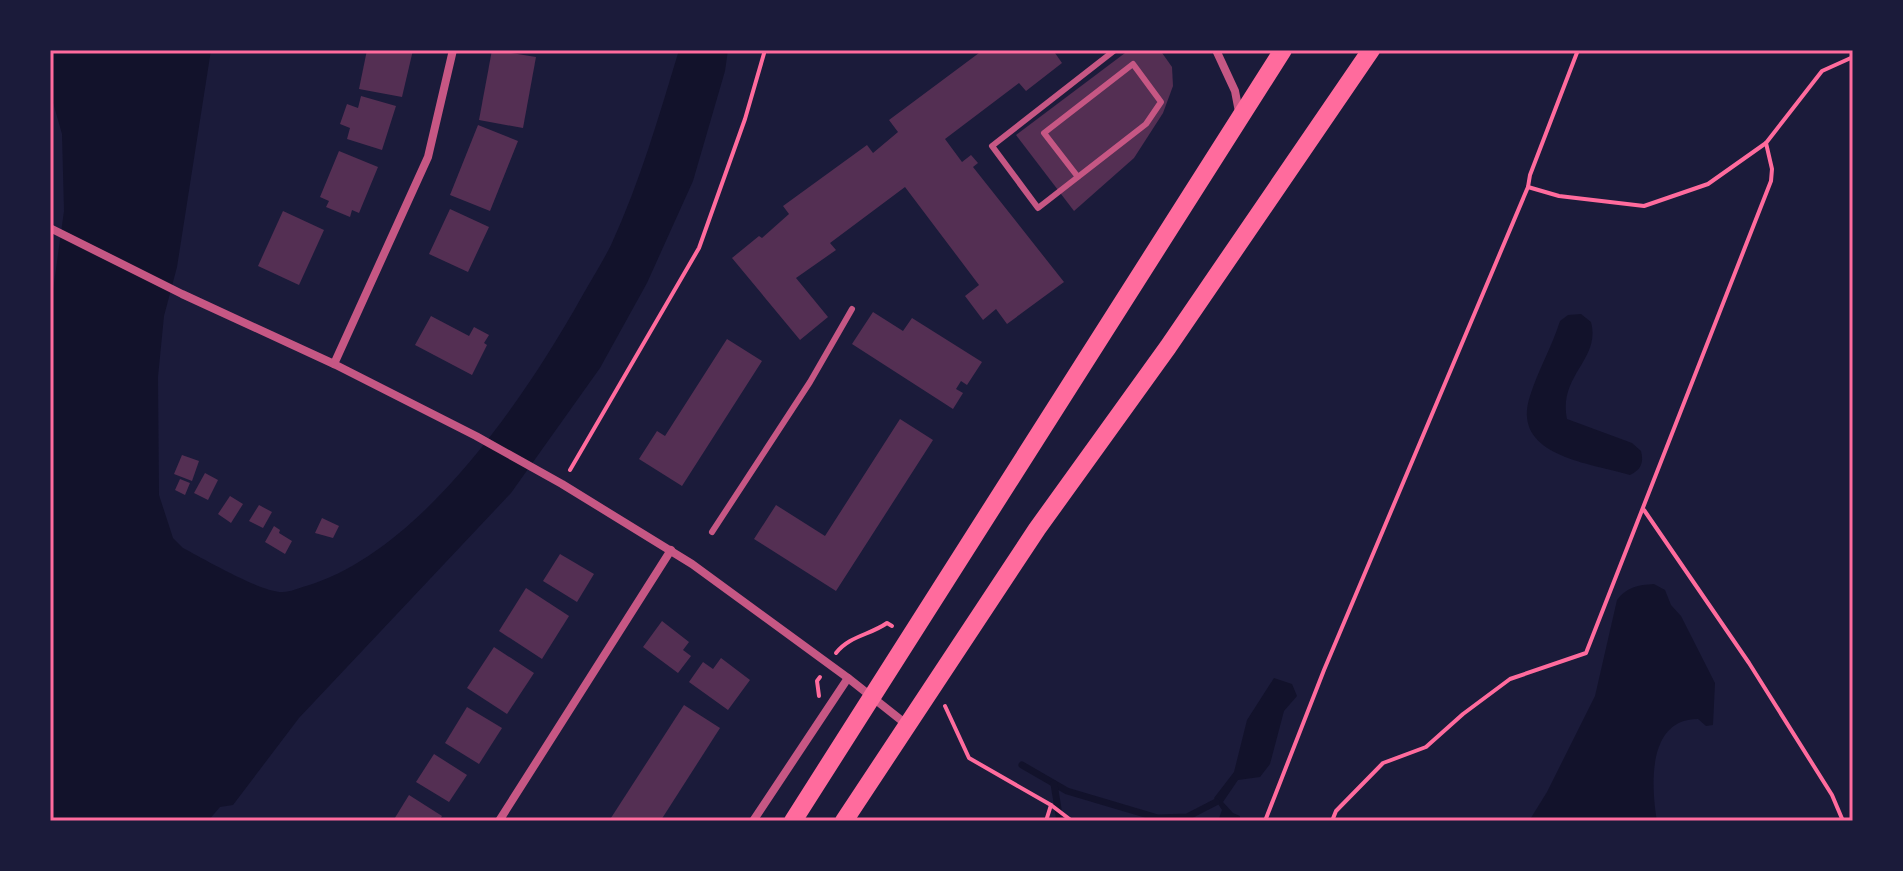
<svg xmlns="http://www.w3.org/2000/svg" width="1903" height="871" font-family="Karla,sans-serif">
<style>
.water{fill:#12122b}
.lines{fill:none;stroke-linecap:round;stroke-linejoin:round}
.stream{stroke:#12122b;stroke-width:7}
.building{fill:#542f53}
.path{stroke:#ff6b9d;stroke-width:4}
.service{stroke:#c65784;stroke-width:6}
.minor{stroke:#c65784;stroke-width:8}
.primary{stroke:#ff6b9d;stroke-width:18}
.neatline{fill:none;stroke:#ff6b9d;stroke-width:3}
</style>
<rect width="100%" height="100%" fill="#1b1b3a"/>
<g class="water">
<path d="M50,50H211L177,267L164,316L158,377L159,495L173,538L183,548C204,559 262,593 283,592C290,592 299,588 306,586C421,552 525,398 581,298C591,280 602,263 611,245C640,182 659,116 679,50H728L725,71L693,181L647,283L600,368L511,493L299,718L233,805L220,807L208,821H50V312L64,211L62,134L50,92Z"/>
<path d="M1581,314L1591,322C1601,360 1558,375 1567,419L1632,443L1641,451C1644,463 1641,470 1630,475C1589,463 1510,456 1530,396C1538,370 1552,347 1560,321L1568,315Z"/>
<path d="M1654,584L1665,590L1671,605L1681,616L1715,683L1713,725L1706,726L1698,719C1647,719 1651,786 1657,821H1529L1547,792L1595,696L1617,600C1627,587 1638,585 1654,584Z"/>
<polygon points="1274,678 1292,684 1297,696 1284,711 1270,764 1260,777 1238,780 1223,802 1233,813 1240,816 1240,821 1218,821 1222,810 1214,798 1234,772 1247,720"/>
</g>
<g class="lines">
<g class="stream">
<polyline points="1022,765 1067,791 1158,818 1187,817 1216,802"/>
<polyline points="1054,784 1060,821"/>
</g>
</g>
<g class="building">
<polygon points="367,50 413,50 402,97 359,89"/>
<polygon points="492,50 536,57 523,128 479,120"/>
<polygon points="983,50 1059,50 1055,53 1062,63 1026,91 1019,83 945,139 962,162 971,155 978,163 973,167 1064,282 1007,324 996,309 983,320 965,296 979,285 905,187 830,243 836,250 796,278 828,317 800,340 732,258 759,236 762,238 789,214 783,206 867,145 873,153 898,132 889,120"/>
<polygon points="1129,50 1160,50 1172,67 1173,86 1163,113 1134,158 1074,211 1016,135"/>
<polygon points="361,96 396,106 382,150 347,139 350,128 340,124 347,104 358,108"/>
<polygon points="478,125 518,141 490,211 450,195"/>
<polygon points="339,151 378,167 359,213 352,210 350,217 326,207 329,201 320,197"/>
<polygon points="450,209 489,227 468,272 429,254"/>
<polygon points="283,211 324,230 299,285 258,266"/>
<polygon points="873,312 903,331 912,318 982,362 967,385 961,381 956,389 963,393 953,409 852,344"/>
<polygon points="431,316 469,336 474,327 489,335 484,343 487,345 472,375 415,345"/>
<polygon points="727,339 762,361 682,486 639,459 657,431 665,436"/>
<polygon points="900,419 933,440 836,591 754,539 776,505 825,536"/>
<polygon points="182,455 199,461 192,481 174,474"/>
<polygon points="205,473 218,480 208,500 194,493"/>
<polygon points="180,479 190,483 185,495 175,490"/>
<polygon points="230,496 243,504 231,523 218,514"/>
<polygon points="259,505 272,512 263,528 249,521"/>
<polygon points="322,518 339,526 333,538 315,533"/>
<polygon points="274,526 280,530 279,533 292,541 285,554 265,542"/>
<polygon points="560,554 594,574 577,602 543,581"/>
<polygon points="526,588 569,616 542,659 499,631"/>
<polygon points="662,621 689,642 683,650 691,656 678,673 643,647"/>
<polygon points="494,647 534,673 507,714 467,688"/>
<polygon points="721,658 750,680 728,710 689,682 703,662 713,669"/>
<polygon points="684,705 720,728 663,817 660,821 609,821"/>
<polygon points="467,707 502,728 479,764 445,743"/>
<polygon points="434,754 467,775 449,802 416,782"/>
<polygon points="409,795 442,816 439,821 393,821"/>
</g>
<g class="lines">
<g class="path">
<polyline points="1528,187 1559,196 1644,206 1708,184 1766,143 1822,71 1853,57"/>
<polyline points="570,470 699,248 745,119 765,50"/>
<polyline points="1644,510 1749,663 1832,795 1843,821"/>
<path d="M836,653C849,636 870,635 887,623L892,626"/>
<polyline points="819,696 817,681 820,677"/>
<polyline points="945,706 969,758 1051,805 1072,821"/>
<polyline points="1046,821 1051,805"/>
<polyline points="1265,821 1324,670 1528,187 1530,175 1578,50"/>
<polyline points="1332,821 1336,811 1383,763 1426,747 1463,714 1510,679 1586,653 1771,181 1772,169 1766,143"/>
</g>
<g class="service">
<polyline points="1078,177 1044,133 1133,64 1161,102 1146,124 1038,208 992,146 1115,50"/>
<polyline points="712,532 810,382 852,309"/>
</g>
<g class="minor">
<polyline points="1216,50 1235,91 1239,112"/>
<polyline points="50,228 182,294 334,364 476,436 562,484 692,564 848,678 906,724"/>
<polyline points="334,364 428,157 453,50"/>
<polyline points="499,821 671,550"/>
<polyline points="753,821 848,678"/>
</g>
<g class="primary">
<polyline points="793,821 1283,50"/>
<polyline points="844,821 1037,529 1168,347 1371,50"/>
</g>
</g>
<rect width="1903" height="871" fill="none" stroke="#1b1b3a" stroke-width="104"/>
<rect x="52" y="52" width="1799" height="767" class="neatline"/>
</svg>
